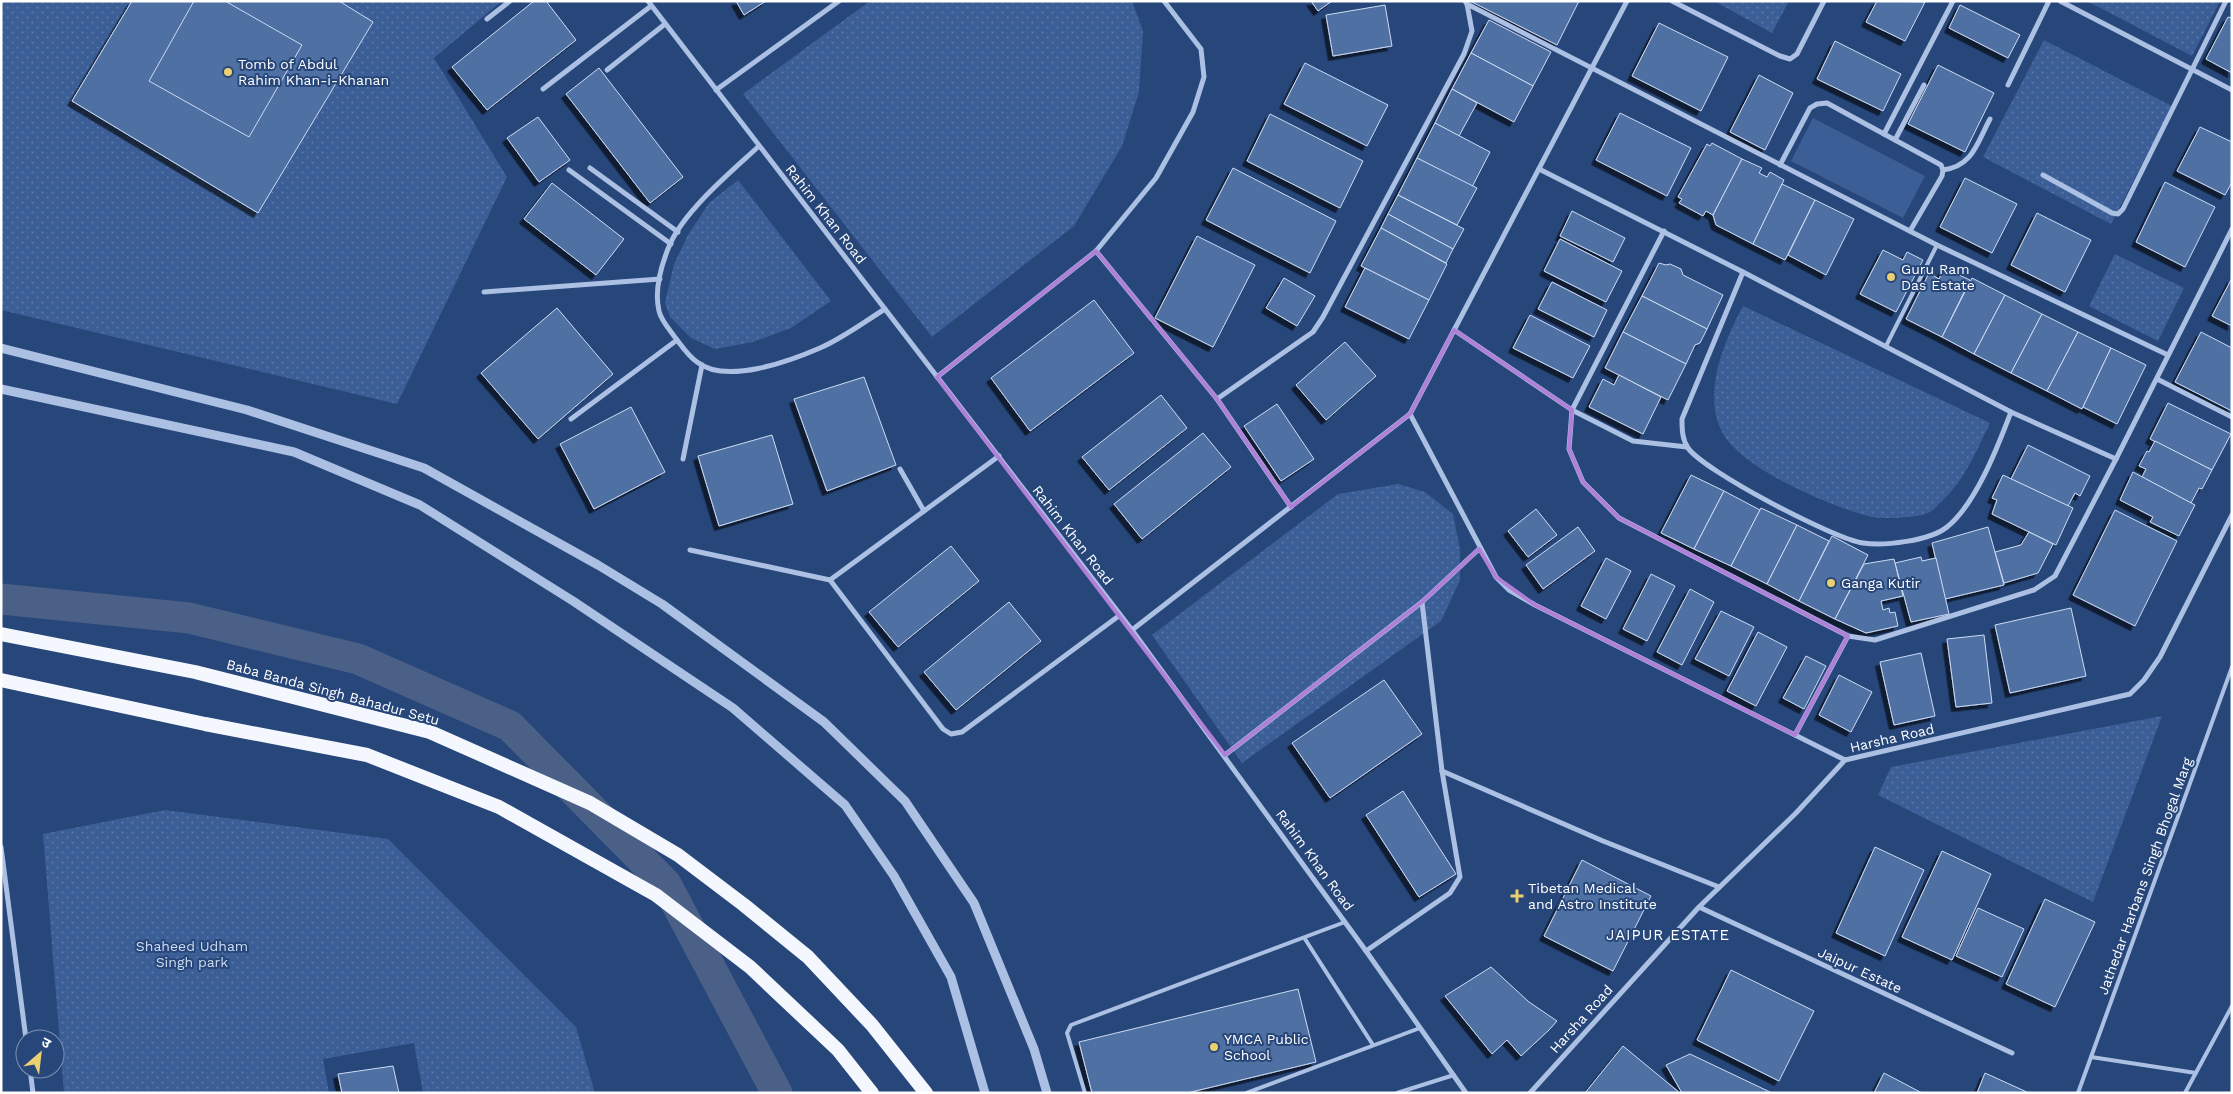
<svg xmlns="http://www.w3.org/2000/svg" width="2233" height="1094" font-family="'Work Sans','Noto Sans Devanagari',sans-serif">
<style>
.park{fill:url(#park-dots)}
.pitch{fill:#3b5e97}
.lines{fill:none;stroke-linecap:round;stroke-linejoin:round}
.canal{stroke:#4a6086;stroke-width:31}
.building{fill:#4f6fa3;stroke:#cddcf3;filter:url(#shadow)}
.service{stroke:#abc0e3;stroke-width:4}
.minor{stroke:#abc0e3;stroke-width:5}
.tertiary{stroke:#abc0e3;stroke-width:9}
.trunk{stroke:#f4f8fe;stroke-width:14}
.marked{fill:none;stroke:#b080d9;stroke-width:4;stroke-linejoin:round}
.poi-dot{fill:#ebd071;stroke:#27467a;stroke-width:2}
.labels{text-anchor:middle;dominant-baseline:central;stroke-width:4;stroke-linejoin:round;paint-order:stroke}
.poi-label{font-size:14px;fill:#fff;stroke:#27467a;text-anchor:start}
.street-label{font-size:14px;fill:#fff;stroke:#27467a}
.park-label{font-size:14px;fill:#cddcf3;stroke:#27467a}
.neighbourhood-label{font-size:15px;letter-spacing:1px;fill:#fff;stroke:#27467a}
</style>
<defs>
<pattern id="park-dots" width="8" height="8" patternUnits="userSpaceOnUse" patternTransform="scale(1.25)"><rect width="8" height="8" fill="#3b5e97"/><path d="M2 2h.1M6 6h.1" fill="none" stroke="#5876a7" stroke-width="1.8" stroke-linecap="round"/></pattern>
<filter id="shadow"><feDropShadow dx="-4.5" dy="4.5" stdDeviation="0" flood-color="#0009"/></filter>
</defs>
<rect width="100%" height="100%" fill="#27467a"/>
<g class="park">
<polygon points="1,1 502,1 434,58 507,177 397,404 1,310"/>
<polygon points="870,1 1132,1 1143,31 1139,92 1122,146 1074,226 932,337 743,94"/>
<polygon points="1714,1 1789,1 1772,33"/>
<polygon points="2087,1 2220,1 2192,56"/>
<polygon points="2044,40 2172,106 2111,224 1983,157"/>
<polygon points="738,180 831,301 791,328 753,342 715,349 691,338 670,317 665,303 674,264 688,235 709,203"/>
<polygon points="2115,254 2184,288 2158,341 2089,306"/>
<path d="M1743,306L1990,423C1976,452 1964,481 1940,503C1937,506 1933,511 1928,513C1917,518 1885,519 1872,517C1833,508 1741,469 1722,432C1702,394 1724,341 1743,306Z"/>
<polygon points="1398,484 1425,492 1453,514 1460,549 1460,580 1441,621 1242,763 1152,635 1338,494"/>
<polygon points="2162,716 2093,902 1878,795 1891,767"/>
<polygon points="165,810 388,839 576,1027 595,1093 423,1093 414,1043 323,1059 329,1093 64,1093 43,834"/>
</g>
<polygon class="pitch" points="1813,118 1925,176 1903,218 1791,161"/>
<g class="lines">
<polyline class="canal" points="1,599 189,618 358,659 510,726 666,884 777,1093"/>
</g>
<g class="building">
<polygon points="132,1 339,1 373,22 258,213 72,101"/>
<polygon points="194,1 225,1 302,45 249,137 149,81"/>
<polygon points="534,1 546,1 576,40 487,110 452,67"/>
<polygon points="736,1 766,1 744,15"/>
<polygon points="1311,1 1332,1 1318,11"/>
<polygon points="1470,1 1579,1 1557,45"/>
<polygon points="1877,1 1925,2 1905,41 1866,22"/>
<polygon points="1385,5 1392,46 1333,56 1326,15"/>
<polygon points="1960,5 2020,35 2008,58 1949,28"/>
<polygon points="2228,17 2232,18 2232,73 2206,59"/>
<polygon points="1489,20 1551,52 1533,86 1471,53"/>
<polygon points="1659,23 1728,57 1701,111 1632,76"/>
<polygon points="1835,41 1901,74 1883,111 1817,79"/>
<polygon points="1471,53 1533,86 1514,122 1452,89"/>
<polygon points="1305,63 1388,105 1367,146 1284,104"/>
<polygon points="1938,65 1994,93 1965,152 1908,124"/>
<polygon points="599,68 683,177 650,203 566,94"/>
<polygon points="1759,75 1793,93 1765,150 1730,132"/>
<polygon points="1452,89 1477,103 1459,136 1435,123"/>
<polygon points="1620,113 1691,148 1667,196 1596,160"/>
<polygon points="1270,114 1363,161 1340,208 1247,161"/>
<polygon points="538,117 570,160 539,182 507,138"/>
<polygon points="1435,123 1490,152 1472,187 1417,158"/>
<polygon points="2200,127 2232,142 2232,182 2225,195 2177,171"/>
<polygon points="1712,143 1742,159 1713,215 1706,211 1703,216 1679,203 1682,199 1678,197 1707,144 1710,146"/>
<polygon points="1417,158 1477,188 1457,225 1398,195"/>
<polygon points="1742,159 1762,168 1759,173 1767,177 1770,172 1784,180 1753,244 1716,225 1713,215"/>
<polygon points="1233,168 1336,221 1310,273 1206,220"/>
<polygon points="1965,178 2017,204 1992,253 1940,227"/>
<polygon points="2165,182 2215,207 2185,267 2136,242"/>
<polygon points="552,183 624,239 596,275 524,219"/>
<polygon points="1782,184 1815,200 1785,260 1753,244"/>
<polygon points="1398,195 1464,229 1453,249 1388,214"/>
<polygon points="1815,200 1854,219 1826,275 1788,255"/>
<polygon points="1572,211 1625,238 1613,262 1560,236"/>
<polygon points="2037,213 2091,240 2065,292 2011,265"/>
<polygon points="1388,214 1453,249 1446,263 1381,228"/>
<polygon points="1381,228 1447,264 1429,300 1361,266"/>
<polygon points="1197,236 1255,265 1213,347 1155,318"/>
<polygon points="1560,239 1622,271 1606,302 1544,271"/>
<polygon points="1883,250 1903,260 1907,252 1923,260 1896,312 1860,294"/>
<polygon points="1659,263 1666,265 1670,264 1681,269 1683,275 1723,295 1707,329 1642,296"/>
<polygon points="1365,268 1429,300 1409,339 1345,307"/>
<polygon points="1944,268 1970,280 1942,337 1906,319 1929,273 1939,279"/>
<polygon points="1284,278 1315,296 1297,326 1266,308"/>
<polygon points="1972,278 2005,295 1974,354 1942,337"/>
<polygon points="2232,278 2232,326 2212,316"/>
<polygon points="1552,282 1607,310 1594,337 1538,309"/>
<polygon points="2005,295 2042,314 2011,373 1974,354"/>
<polygon points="1642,296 1707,329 1700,343 1695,345 1686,364 1623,332"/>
<polygon points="1094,300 1134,353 1030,431 991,378"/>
<polygon points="557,308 613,374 538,439 481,373"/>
<polygon points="2042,314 2078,332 2047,391 2011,373"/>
<polygon points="1530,315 1590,346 1573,378 1513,348"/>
<polygon points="1623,332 1686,364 1668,400 1605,368"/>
<polygon points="2078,332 2111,348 2082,409 2047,391"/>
<polygon points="2201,332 2232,348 2232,411 2175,382"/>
<polygon points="1345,342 1376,376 1326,420 1296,385"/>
<polygon points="2111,348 2146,365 2117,424 2083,407"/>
<polygon points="1619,375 1661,397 1643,434 1589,407 1603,379 1614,385"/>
<polygon points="864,377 896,465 827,491 794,399"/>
<polygon points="1161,395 1187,428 1109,490 1082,457"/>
<polygon points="2168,403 2231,434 2212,470 2150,439"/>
<polygon points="1277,404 1314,459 1281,481 1244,426"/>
<polygon points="631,407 665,472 594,509 560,444"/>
<polygon points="1203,433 1231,467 1142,539 1114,504"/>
<polygon points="772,435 793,504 719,526 698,456"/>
<polygon points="2155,441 2212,470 2202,489 2199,488 2191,503 2142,477 2146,469 2139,466 2147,451 2149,452"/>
<polygon points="2028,445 2090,476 2080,496 2075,493 2068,506 2011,479"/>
<polygon points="2133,472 2195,505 2179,536 2150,522 2153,517 2120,500"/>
<polygon points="1691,475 1724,491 1694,549 1661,533"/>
<polygon points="2003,475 2073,508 2056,545 1992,514 1997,500 1992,498"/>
<polygon points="1724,491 1760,510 1731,566 1694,549"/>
<polygon points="1761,508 1797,525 1767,584 1731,566"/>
<polygon points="1536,509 1557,535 1528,557 1508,531"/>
<polygon points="2115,510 2177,541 2135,626 2073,595"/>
<polygon points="1797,525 1829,541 1799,601 1767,584"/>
<polygon points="1578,527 1595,551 1543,589 1526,565"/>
<polygon points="1988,527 2004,585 1945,599 1932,543"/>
<polygon points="2029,532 2053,544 2038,573 2004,583 1995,552 2021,545"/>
<polygon points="1832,536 1868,555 1835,619 1799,601"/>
<polygon points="951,546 979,581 898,647 869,612"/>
<polygon points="1921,557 1922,561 1936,558 1949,614 1911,622 1895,563"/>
<polygon points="1606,558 1631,571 1606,619 1581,606"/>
<polygon points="1894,559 1903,596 1881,601 1883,610 1889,608 1890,613 1895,612 1898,626 1866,633 1835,619 1864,564"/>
<polygon points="1651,574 1675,586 1647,641 1623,629"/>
<polygon points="1690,589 1714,602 1682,665 1657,652"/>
<polygon points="1009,602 1041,641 956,710 924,672"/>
<polygon points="2071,608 2086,676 2010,693 1995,625"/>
<polygon points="1721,611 1754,627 1729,676 1695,659"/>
<polygon points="1758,632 1787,647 1756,706 1727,691"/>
<polygon points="1984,635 1992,703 1956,707 1947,639"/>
<polygon points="1921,653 1935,716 1894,725 1880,662"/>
<polygon points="1806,656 1826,666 1804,709 1783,698"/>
<polygon points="1839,675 1872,692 1851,732 1819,715"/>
<polygon points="1384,680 1422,734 1330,798 1292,743"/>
<polygon points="1403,791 1456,874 1419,897 1366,815"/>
<polygon points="1875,847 1924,870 1885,956 1836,933"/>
<polygon points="1942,851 1991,874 1952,960 1902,937"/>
<polygon points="1582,860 1651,896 1613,971 1544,936"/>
<polygon points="2045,899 2095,922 2055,1007 2006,984"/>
<polygon points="1978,908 2024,929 2002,977 1956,956"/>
<polygon points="1491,967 1529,1002 1557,1021 1549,1030 1521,1056 1507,1040 1492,1054 1445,996"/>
<polygon points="1731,970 1814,1011 1779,1081 1697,1040"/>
<polygon points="1298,989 1316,1062 1187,1093 1092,1093 1079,1042"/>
<polygon points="1623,1046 1680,1093 1585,1093"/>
<polygon points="1690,1054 1772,1093 1682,1093 1666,1065"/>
<polygon points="393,1066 399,1093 342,1093 338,1074"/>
<polygon points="1884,1073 1922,1093 1874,1093"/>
<polygon points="1985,1073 2029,1093 1977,1093"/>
</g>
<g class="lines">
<g class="service">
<polyline points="1886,346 1937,245"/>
<polyline points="1305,939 1373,1045"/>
<polyline points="2091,1057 2196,1073"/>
<polyline points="1085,1093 1067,1033 1071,1025 1345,922"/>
<polyline points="1246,1093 1420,1028"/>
<polyline points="1397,1093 1454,1075"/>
<polyline points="2078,1093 2232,667"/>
<polyline points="2185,1093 2232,1006"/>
</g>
<g class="minor">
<polyline points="648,1 1132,630 1366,951 1466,1093"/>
<polyline points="1672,1 1780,56 1790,59 1797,54 1824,1"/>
<polyline points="2060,1 2232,90"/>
<polyline points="1467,4 1937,245 2168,355"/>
<polyline points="487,19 510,1"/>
<polyline points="607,70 665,24"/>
<polyline points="2008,85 2049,1"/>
<polyline points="543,89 651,6"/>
<polyline points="716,90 839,1"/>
<polyline points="1895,140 1924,85"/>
<path d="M759,146C731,172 686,209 670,244C662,263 654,290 659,311C661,320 669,329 674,336C681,345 688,356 697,362C726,385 790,361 820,348C843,338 864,322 885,309"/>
<polyline points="1780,165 1810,108 1817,104 1827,103 1884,134"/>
<polyline points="590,168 678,232"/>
<polyline points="1539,169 1743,272 2011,412 2116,459 2232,229"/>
<polyline points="569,170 671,244"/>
<path d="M1943,170C1973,166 1977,143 1990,119"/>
<polyline points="2043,175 2112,213 2118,214 2123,209 2226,1"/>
<polyline points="1664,231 1572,410 1569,449 1583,482 1619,518 1848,636 1875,640 2034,590 2055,576 2116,459"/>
<polyline points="1910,231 1942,176 1943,170 1941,165 1884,134 1953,1"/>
<polyline points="1096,251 1217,399 1313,332 1323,317 1464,54 1472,31 1467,4 1465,1"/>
<path d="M1743,272L1682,419C1682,429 1682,439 1688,448C1704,471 1834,539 1863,543C1884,546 1930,541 1947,527C1976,504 1998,446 2011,412"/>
<polyline points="484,292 660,279"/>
<polyline points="1454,330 1572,410 1633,441 1687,447"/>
<polyline points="937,377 1096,251 1156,178 1193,112 1204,77 1201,49 1164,1"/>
<polyline points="2157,379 2232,417"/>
<polyline points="1217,399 1291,507"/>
<polyline points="1410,414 1496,577 1509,590 1535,605 1845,760"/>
<polyline points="571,419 677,340"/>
<polyline points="683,459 702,365"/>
<polyline points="900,469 924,511"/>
<polyline points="690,550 830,580 999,456"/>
<polyline points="830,580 943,729 951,734 962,732 1120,615"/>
<polyline points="1132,630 1410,414 1627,1"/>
<polyline points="1795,735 1848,636"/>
<polyline points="1225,755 1422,602 1479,549"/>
<polyline points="1442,771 1603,841 1719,887"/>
<polyline points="1,847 26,1039"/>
<polyline points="1699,907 2012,1053"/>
<polyline points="1366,951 1450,893 1460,877 1442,771 1422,602"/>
<polyline points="30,1069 33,1093"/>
<polyline points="1530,1093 1699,907 1796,813 1845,760 2130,694 2144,680 2160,657 2232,515"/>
</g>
<g class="tertiary">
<polyline points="1,348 247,410 424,468 598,565 662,604 824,722 905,801 974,903 1034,1049 1047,1093"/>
<polyline points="1,389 294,452 420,505 573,601 733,708 845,805 894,876 951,977 985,1093"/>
</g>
<g class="trunk">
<polyline points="1,634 195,672 430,732 590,803 678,855 744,905 808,957 872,1025 926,1093"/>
<polyline points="1,680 205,724 367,755 499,807 656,895 750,967 838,1050 872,1093"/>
</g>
</g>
<path class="marked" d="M1096,251L1217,399L1291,507L1410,414L1454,330L1572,410L1569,449L1583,482L1619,518L1848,636L1795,735L1535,605L1496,577L1479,549L1422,602L1225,755L937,377Z"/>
<g class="poi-dot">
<circle cx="228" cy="72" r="5"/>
<circle cx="1891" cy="277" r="5"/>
<circle cx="1831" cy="583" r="5"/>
<path d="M1514.5 888.5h5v5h5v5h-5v5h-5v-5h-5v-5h5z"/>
<circle cx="1214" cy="1047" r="5"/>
</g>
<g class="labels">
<g class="poi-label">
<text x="238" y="64">Tomb of Abdul<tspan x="238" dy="16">Rahim Khan-i-Khanan</tspan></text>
<text x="1901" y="269">Guru Ram<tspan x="1901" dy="16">Das Estate</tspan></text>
<text x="1841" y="583">Ganga Kutir</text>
<text x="1528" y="888">Tibetan Medical<tspan x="1528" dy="16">and Astro Institute</tspan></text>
<text x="1224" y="1039">YMCA Public<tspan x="1224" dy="16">School</tspan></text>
</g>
<g class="street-label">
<text transform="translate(826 214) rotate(52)">Rahim Khan Road</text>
<text transform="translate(1073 535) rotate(52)">Rahim Khan Road</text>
<text transform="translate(333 692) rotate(15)">Baba Banda Singh Bahadur Setu</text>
<text transform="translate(1892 738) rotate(-13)">Harsha Road</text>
<text transform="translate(1315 860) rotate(54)">Rahim Khan Road</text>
<text transform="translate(2145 876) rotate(-70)">Jathedar Harbans Singh Bhogal Marg</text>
<text transform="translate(1860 970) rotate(25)">Jaipur Estate</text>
<text transform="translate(1581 1019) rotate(-48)">Harsha Road</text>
</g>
<g class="park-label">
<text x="192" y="946">Shaheed Udham<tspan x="192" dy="16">Singh park</tspan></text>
</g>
<g class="neighbourhood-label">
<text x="1668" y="935">JAIPUR ESTATE</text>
</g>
</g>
<rect width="2233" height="1094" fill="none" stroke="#ffffff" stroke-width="5"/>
<g transform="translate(40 1054) rotate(28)"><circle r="24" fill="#27467a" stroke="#7d90af"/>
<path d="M0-4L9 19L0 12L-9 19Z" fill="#ebd071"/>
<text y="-8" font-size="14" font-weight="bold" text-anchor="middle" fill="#ffffff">उ</text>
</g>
</svg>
